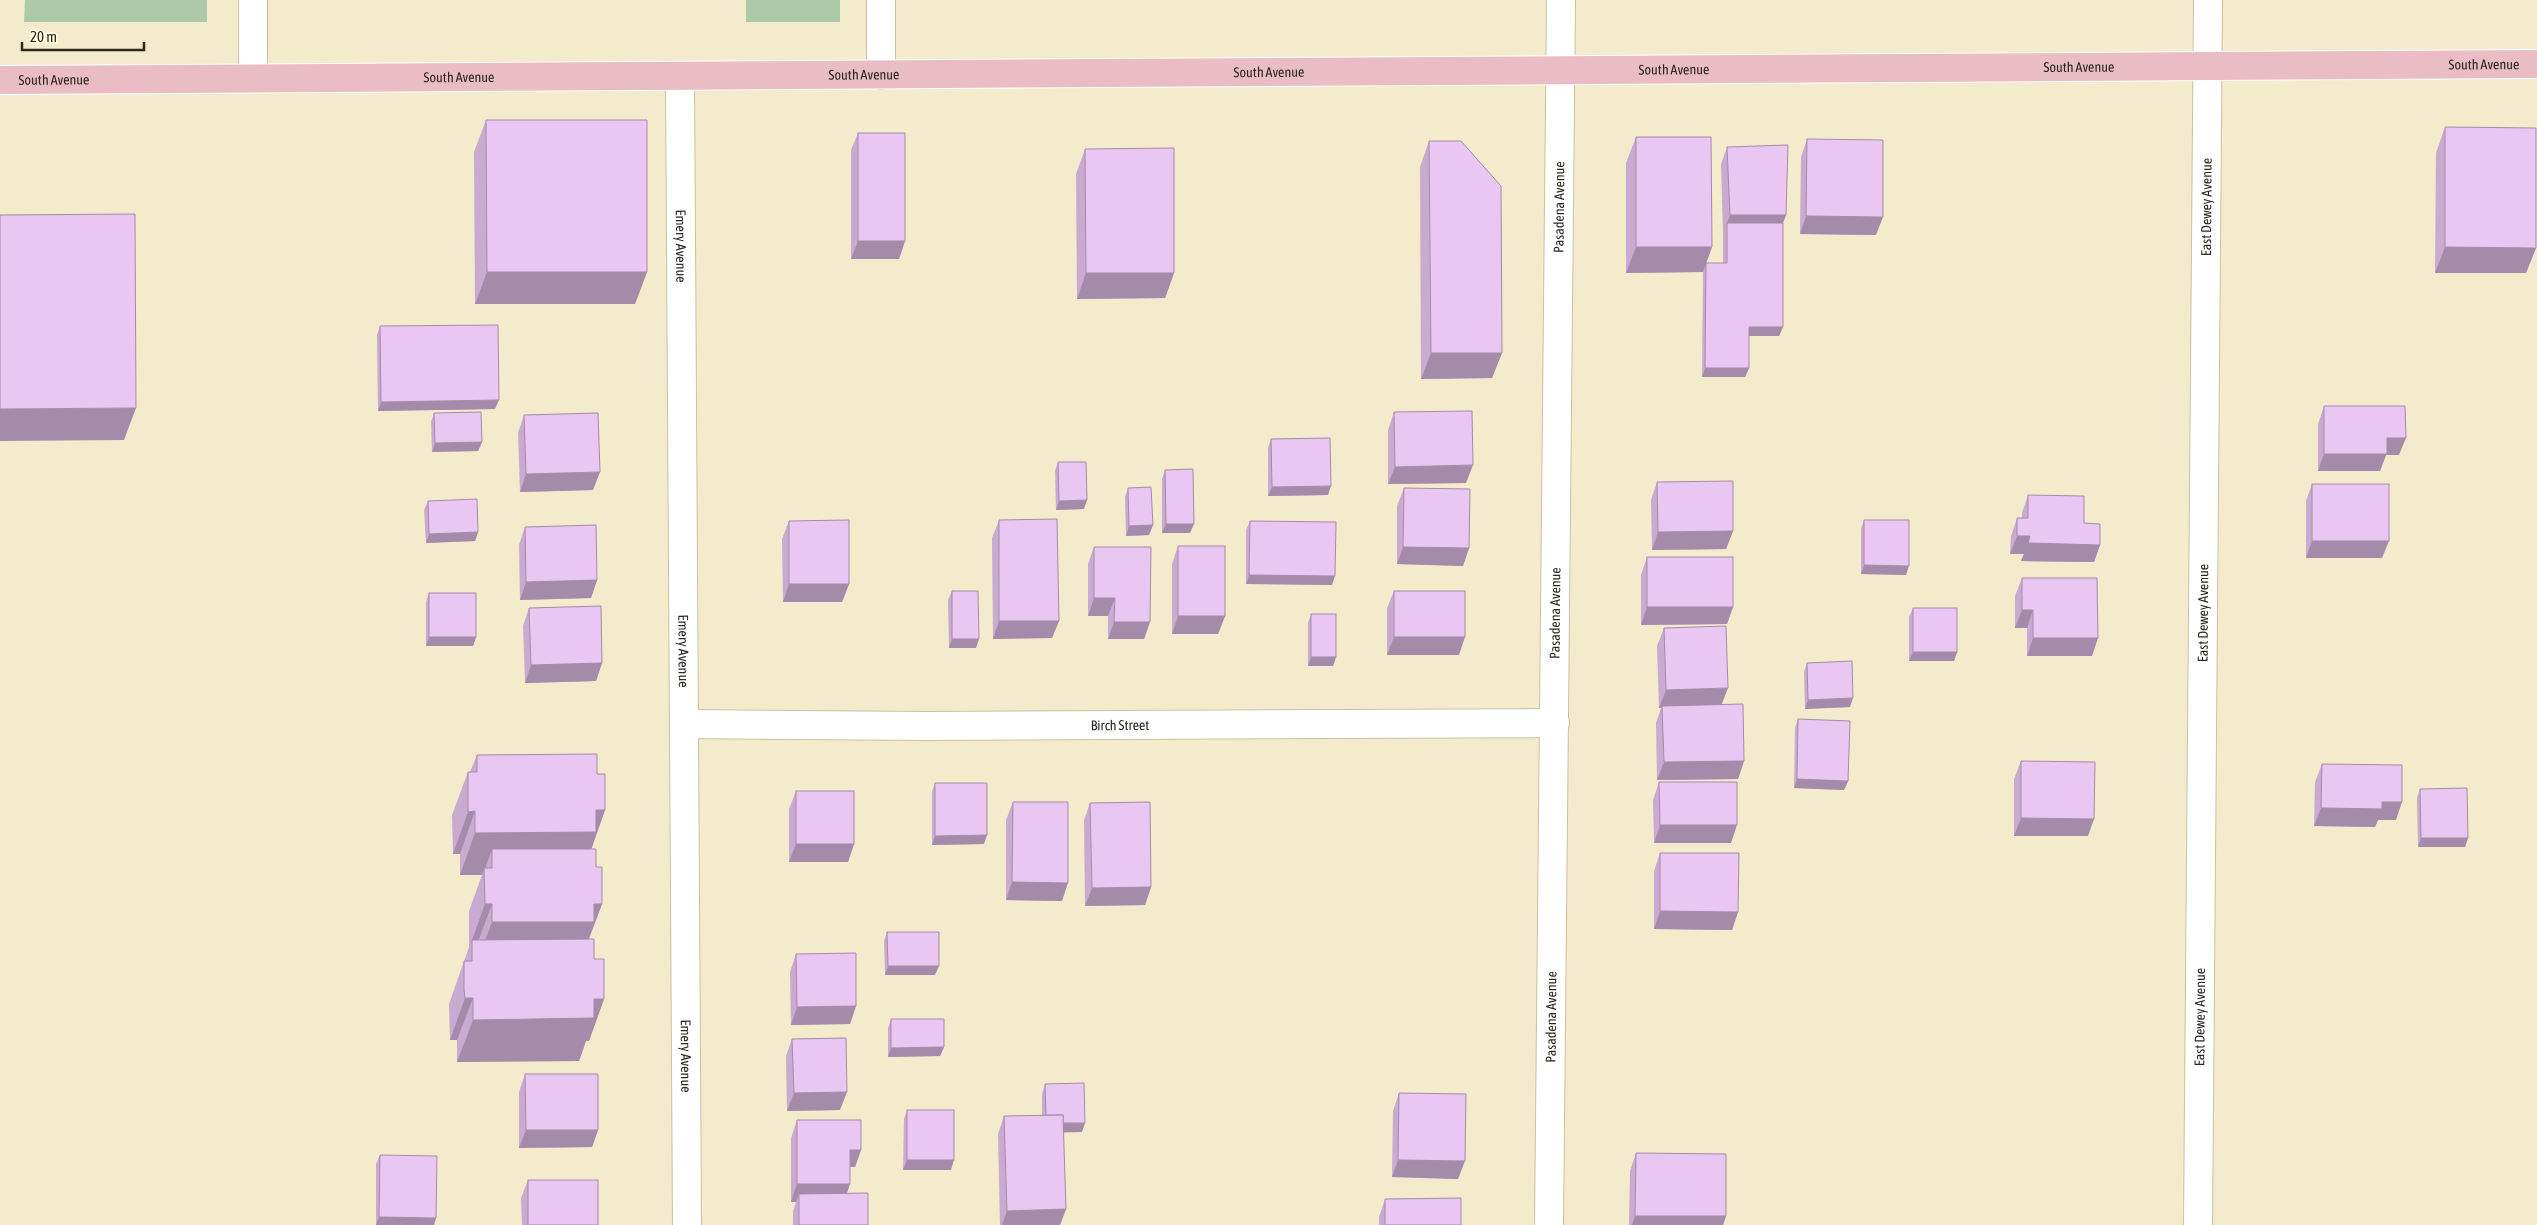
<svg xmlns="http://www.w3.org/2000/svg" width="2537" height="1225" font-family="'Asap Condensed',sans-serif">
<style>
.green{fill:#acc9a8}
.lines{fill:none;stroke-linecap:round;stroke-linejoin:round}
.minor-casing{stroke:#cac1a3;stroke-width:30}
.major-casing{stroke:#fff;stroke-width:30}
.minor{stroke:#fff;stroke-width:28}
.major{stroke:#eabcc4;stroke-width:28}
.wall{fill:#c9aad0}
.shaded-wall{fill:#a48ba9}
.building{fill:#eac6f2;stroke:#a48ba9}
.labels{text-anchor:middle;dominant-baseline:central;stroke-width:5;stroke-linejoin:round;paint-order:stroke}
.street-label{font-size:14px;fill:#2b281c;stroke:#fff8df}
</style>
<rect width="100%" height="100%" fill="#f3ebcc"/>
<g class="green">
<polygon points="25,0 207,0 207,22 24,22"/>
<rect x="746" y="0" width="94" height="22"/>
</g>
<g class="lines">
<g class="minor-casing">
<g id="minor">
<polyline points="253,0 253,77"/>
<polyline points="881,0 881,75"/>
<path id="s1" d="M680,76L687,1225"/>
<path id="s2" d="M685,724L927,726L1555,723"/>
<path id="s3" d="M1549,1225L1561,0"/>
<path id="s4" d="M2198,1225L2208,0"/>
</g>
</g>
<g class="major-casing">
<g id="major">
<path id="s5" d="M0,80L2537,64"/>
</g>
</g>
<use href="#minor" class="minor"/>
<use href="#major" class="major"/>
</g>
<g class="wall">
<polygon points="486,120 647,272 635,304 475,304 474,152"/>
<polygon points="2445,127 2536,248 2526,273 2435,273 2436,153"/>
<polygon points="858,133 905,241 899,259 851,259 851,150"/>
<polygon points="1636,137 1712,247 1706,263 1723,263 1723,233 1721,164 1727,147 1786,215 1783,223 1783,327 1779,336 1749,336 1749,368 1745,377 1702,377 1703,272 1626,273 1626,163"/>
<polygon points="1807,139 1876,235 1800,234 1801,157"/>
<polygon points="1429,141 1502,353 1492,378 1421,379 1420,167"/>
<polygon points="1085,149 1174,273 1165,298 1077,299 1076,174"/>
<polygon points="380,326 495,409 378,411 377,335"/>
<polygon points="2324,406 2399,455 2386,455 2380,471 2318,471 2318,424"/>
<polygon points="1394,412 1466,483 1388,484 1388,430"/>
<polygon points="434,413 482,442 478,451 432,452 431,422"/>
<polygon points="524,415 593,490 520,492 518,433"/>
<polygon points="1271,439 1328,495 1268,496 1268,448"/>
<polygon points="1058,462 1084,509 1056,510 1055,471"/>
<polygon points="1165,470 1190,533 1162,533 1162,479"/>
<polygon points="1657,482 1733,531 1726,549 1652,550 1651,500"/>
<polygon points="2312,484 2382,558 2306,558 2306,501"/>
<polygon points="1128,488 1153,525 1149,535 1126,536 1125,497"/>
<polygon points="1404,488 1469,548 1463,566 1397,564 1397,506"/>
<polygon points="2028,495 2084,523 2100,545 2094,562 2021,561 2024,554 2010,554 2011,536 2017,518 2022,518 2022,513"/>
<polygon points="428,501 478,532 475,541 426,543 424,510"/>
<polygon points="999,520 1059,621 1052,638 993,639 992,538"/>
<polygon points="1864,520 1906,575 1861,574 1861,529"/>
<polygon points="789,521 849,584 842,602 783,602 782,539"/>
<polygon points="1250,521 1332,585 1246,584 1246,530"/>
<polygon points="525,527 597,580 591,598 520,600 519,545"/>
<polygon points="1178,546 1225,616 1218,634 1172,634 1172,564"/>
<polygon points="1094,547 1150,622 1144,639 1108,639 1108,616 1088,616 1088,564"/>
<polygon points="1647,557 1733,607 1727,624 1641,625 1641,575"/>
<polygon points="2022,578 2092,656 2027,656 2027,628 2015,628 2015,596"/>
<polygon points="952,591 976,648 949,648 948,600"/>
<polygon points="1394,591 1459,655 1387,655 1387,608"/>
<polygon points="429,593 476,637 473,646 426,646 426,602"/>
<polygon points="529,608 602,663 596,681 525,683 523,626"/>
<polygon points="1913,608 1957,652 1954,661 1909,661 1909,617"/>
<polygon points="1311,614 1336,657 1333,666 1308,666 1308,623"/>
<polygon points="1664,628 1722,704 1744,761 1738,779 1657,780 1656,723 1661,708 1659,708 1657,646"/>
<polygon points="1807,663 1850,707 1805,709 1804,672"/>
<polygon points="1798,719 1848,781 1844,790 1794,788 1795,728"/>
<polygon points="477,755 597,774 605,810 591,849 596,867 602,904 589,939 604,999 589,1041 586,1041 579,1061 457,1062 457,1040 450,1040 449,1004 469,947 469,911 482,875 460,875 460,854 453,854 452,815 468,772 470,772"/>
<polygon points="2021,761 2088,836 2014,836 2014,779"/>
<polygon points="2322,764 2396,820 2378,820 2375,827 2314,826 2315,782"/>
<polygon points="1659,782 1731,843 1654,843 1653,800"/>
<polygon points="935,783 984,844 932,845 932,792"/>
<polygon points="2420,789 2468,838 2465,847 2418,847 2417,798"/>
<polygon points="796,791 854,844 848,862 789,862 789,809"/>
<polygon points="1013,802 1062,901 1006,900 1006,820"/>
<polygon points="1090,803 1151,887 1145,905 1085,906 1084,820"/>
<polygon points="1660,853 1738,912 1732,930 1654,929 1654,871"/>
<polygon points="887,932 935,975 885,975 884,941"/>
<polygon points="796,954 856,1006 850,1024 791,1025 790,972"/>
<polygon points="891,1019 944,1047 940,1056 888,1057 888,1028"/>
<polygon points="792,1039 840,1110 787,1111 786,1056"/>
<polygon points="525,1074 598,1130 592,1147 519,1148 519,1092"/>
<polygon points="1045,1084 1082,1132 1063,1132 1066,1209 1060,1225 1000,1225 998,1134 1004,1116 1042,1115 1042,1094"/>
<polygon points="1399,1093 1458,1179 1392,1177 1393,1111"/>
<polygon points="907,1110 951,1170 903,1170 904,1119"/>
<polygon points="797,1120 861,1150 855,1167 850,1167 847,1193 868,1225 793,1225 793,1211 796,1202 791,1202 791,1138"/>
<polygon points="1636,1153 1726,1216 1723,1225 1629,1225 1630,1171"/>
<polygon points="380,1155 436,1218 434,1225 376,1225 376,1164"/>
<polygon points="528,1180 598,1225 522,1225 521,1198"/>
<polygon points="1385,1199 1461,1225 1379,1225 1379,1217"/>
</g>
<g class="shaded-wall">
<polygon points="1730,215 1786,215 1779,233 1727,223 1723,233"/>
<polygon points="1806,216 1883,217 1876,235 1800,234"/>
<polygon points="858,241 905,241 899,259 851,259"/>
<polygon points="1636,247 1712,247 1703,272 1626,273"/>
<polygon points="2445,247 2536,248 2526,273 2435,273"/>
<polygon points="487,272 647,272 635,304 475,304"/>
<polygon points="1086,273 1174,273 1165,298 1077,299"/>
<polygon points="1749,327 1783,327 1779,336 1745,336"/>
<polygon points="1431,353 1502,353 1492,378 1421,379"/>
<polygon points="1705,368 1749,368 1745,377 1702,377"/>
<polygon points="499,400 495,409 378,411 381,402"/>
<polygon points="136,408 124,440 0,441 0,409"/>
<polygon points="2387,438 2406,438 2399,455 2386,455 2380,471 2318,471 2324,454"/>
<polygon points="482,442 478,451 432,452 435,443"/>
<polygon points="1473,465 1466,483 1388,484 1395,467"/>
<polygon points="600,472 593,490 520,492 526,474"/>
<polygon points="1331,486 1328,495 1268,496 1272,487"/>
<polygon points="1087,500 1084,509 1056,510 1059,501"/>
<polygon points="1166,524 1194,524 1190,533 1162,533"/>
<polygon points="1153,525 1149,535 1126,536 1129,526"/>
<polygon points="1733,531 1726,549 1652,550 1658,532"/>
<polygon points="478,532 475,541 426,543 429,534"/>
<polygon points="2017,536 2030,536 2100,545 2094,562 2021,561 2024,554 2010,554"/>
<polygon points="2312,541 2389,541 2382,558 2306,558"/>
<polygon points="1403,547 1469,548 1463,566 1397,564"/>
<polygon points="1864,565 1909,566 1906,575 1861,574"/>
<polygon points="1249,575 1335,576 1332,585 1246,584"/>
<polygon points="597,580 591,598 520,600 526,582"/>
<polygon points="789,584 849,584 842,602 783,602"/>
<polygon points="1094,598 1115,598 1108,616 1088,616"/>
<polygon points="1647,607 1733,607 1727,624 1641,625"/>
<polygon points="2022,610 2033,610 2027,628 2015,628"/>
<polygon points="1178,616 1225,616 1218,634 1172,634"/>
<polygon points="999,621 1059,621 1052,638 993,639"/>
<polygon points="1114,622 1150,622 1144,639 1108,639"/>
<polygon points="429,637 476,637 473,646 426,646"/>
<polygon points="1394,637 1465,637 1459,655 1387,655"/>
<polygon points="2033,638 2098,638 2092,656 2027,656"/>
<polygon points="952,639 979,639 976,648 949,648"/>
<polygon points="1913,652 1957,652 1954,661 1909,661"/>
<polygon points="1311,657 1336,657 1333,666 1308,666"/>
<polygon points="602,663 596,681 525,683 531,665"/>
<polygon points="1728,688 1721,706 1662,706 1661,708 1659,708 1666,690"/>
<polygon points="1853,698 1850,707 1805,709 1808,700"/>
<polygon points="1744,761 1738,779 1657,780 1664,762"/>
<polygon points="1797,779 1848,781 1844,790 1794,788"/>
<polygon points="2382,802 2402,802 2396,820 2378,820 2375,827 2314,826 2321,808"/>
<polygon points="596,810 605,810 590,853 492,868 492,849 484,872 484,868 482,875 460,875 475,833"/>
<polygon points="475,811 460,854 453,854 468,812"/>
<polygon points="2021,818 2094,819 2088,836 2014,836"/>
<polygon points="1660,825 1737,825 1731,843 1654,843"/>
<polygon points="987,835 984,844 932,845 935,836"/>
<polygon points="2421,838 2468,838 2465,847 2418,847"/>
<polygon points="796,844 854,844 848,862 789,862"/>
<polygon points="1012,882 1068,883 1062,901 1006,900"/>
<polygon points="1151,887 1145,905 1085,906 1092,888"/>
<polygon points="485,904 492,904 476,947 472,940"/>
<polygon points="594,904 602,904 586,946 476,965 492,922"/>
<polygon points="1660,911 1738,912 1732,930 1654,929"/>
<polygon points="888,966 939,966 935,975 885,975"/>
<polygon points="465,998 473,998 457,1040 450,1040"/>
<polygon points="594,999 604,999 589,1041 586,1041 579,1061 457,1062 473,1020"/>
<polygon points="856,1006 850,1024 791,1025 797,1007"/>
<polygon points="944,1047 940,1056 888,1057 891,1048"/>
<polygon points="847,1092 840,1110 787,1111 794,1093"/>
<polygon points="1085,1123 1082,1132 1043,1133 1046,1124"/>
<polygon points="526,1130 598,1130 592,1147 519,1148"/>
<polygon points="850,1150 861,1150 855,1167 844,1167"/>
<polygon points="907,1160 954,1160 951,1170 903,1170"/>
<polygon points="1398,1160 1465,1161 1458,1179 1392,1177"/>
<polygon points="797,1184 850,1184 844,1202 799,1194 796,1202 791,1202"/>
<polygon points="1066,1209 1060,1225 1002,1225 1007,1211"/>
<polygon points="1635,1216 1726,1216 1723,1225 1632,1225"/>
<polygon points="379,1217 436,1218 434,1225 376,1225"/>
</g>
<g class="building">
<polygon points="486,120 647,120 647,272 487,272"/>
<polygon points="2445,127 2536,128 2536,248 2445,247"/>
<rect x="858" y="133" width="47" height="108"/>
<polygon points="1636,137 1711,137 1712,247 1636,247"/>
<polygon points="1807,139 1883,140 1883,217 1806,216"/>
<polygon points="1429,141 1461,141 1501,186 1502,353 1431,353"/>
<polygon points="1788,145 1786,215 1730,215 1727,147"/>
<polygon points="1174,148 1174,273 1086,273 1085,149"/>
<polygon points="135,214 136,408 0,409 0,215"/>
<polygon points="1727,223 1783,223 1783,327 1749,327 1749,368 1705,368 1706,263 1727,263"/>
<polygon points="498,325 499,400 381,402 380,326"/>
<polygon points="2324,406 2405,406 2406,438 2387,438 2387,454 2324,454"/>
<polygon points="1472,411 1473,465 1395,467 1394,412"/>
<polygon points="481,412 482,442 435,443 434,413"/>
<polygon points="598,413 600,472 526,474 524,415"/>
<polygon points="1330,438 1331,486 1272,487 1271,439"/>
<polygon points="1058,462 1086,462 1087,500 1059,501"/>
<polygon points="1193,469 1194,524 1166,524 1165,470"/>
<polygon points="1733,481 1733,531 1658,532 1657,482"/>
<rect x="2312" y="484" width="77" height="57"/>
<polygon points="1151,487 1153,525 1129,526 1128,488"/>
<polygon points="1404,488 1470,489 1469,548 1403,547"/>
<polygon points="2028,495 2084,496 2084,523 2100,524 2100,545 2028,543 2030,536 2017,536 2017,518 2028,518"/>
<polygon points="477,499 478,532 429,534 428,501"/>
<polygon points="1057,519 1059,621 999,621 999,520"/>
<polygon points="849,520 849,584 789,584 789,521"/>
<polygon points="1864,520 1909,520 1909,566 1864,565"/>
<polygon points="1250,521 1336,522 1335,576 1249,575"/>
<polygon points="596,525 597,580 526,582 525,527"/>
<rect x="1178" y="546" width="47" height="70"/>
<polygon points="1094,547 1151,547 1150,622 1114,622 1115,598 1094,598"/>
<rect x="1647" y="557" width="86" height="50"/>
<polygon points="2022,578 2097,578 2098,638 2033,638 2033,610 2022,610"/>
<polygon points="952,591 978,591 979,639 952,639"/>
<rect x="1394" y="591" width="71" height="46"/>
<rect x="429" y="593" width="47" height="44"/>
<polygon points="601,606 602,663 531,665 529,608"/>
<rect x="1913" y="608" width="44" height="44"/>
<rect x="1311" y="614" width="25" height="43"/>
<polygon points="1726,626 1728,688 1666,690 1664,628"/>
<polygon points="1852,661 1853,698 1808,700 1807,663"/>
<polygon points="1743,704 1744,761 1664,762 1662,706"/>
<polygon points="1798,719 1850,721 1848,781 1797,779"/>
<polygon points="597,754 597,774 605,774 605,810 596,810 596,832 475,833 475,811 468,812 468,772 477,772 477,755"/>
<polygon points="2021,761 2095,762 2094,819 2021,818"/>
<polygon points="2322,764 2402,765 2402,802 2382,802 2382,809 2321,808"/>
<polygon points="1659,782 1737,782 1737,825 1660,825"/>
<polygon points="935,783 987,783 987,835 935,836"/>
<polygon points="2467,788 2468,838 2421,838 2420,789"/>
<rect x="796" y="791" width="58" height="53"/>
<polygon points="1013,802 1068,802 1068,883 1012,882"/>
<polygon points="1150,802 1151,887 1092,888 1090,803"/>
<polygon points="492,849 596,849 596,867 602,867 602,904 594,904 594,922 492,922 492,904 485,904 484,868 492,868"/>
<polygon points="1660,853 1739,853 1738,912 1660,911"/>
<polygon points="887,932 939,932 939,966 888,966"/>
<polygon points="594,939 594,959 604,959 604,999 594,999 594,1018 473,1020 473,998 465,998 464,990 464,961 472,961 472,940"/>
<polygon points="856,953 856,1006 797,1007 796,954"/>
<polygon points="891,1019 944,1019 944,1047 891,1048"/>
<polygon points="846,1038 847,1092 794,1093 792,1039"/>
<polygon points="525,1074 598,1074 598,1130 526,1130"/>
<polygon points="1084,1083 1085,1123 1063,1123 1063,1115 1046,1115 1045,1084"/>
<polygon points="1399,1093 1466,1094 1465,1161 1398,1160"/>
<rect x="907" y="1110" width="47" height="50"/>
<polygon points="1063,1115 1066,1209 1007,1211 1004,1116"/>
<polygon points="797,1120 861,1120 861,1150 850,1150 850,1184 797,1184"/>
<polygon points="1636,1153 1726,1154 1726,1216 1635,1216"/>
<polygon points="380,1155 437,1156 436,1218 379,1217"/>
<rect x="528" y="1180" width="70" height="45"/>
<polygon points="868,1193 868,1225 799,1225 799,1194"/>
<polygon points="1461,1198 1461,1225 1385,1225 1385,1199"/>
</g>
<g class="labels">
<g class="street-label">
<text stroke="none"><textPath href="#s5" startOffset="2484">South Avenue</textPath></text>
<text stroke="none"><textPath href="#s5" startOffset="2079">South Avenue</textPath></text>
<text stroke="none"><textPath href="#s5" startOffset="1674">South Avenue</textPath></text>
<text stroke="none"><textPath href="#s5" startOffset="1269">South Avenue</textPath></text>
<text stroke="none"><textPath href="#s5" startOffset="864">South Avenue</textPath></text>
<text stroke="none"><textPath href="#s5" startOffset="459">South Avenue</textPath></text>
<text stroke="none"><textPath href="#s5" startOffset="54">South Avenue</textPath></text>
<text stroke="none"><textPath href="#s3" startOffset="1018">Pasadena Avenue</textPath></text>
<text stroke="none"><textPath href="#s4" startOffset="1018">East Dewey Avenue</textPath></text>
<text stroke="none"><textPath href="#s1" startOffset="170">Emery Avenue</textPath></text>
<text stroke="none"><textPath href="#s4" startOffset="612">East Dewey Avenue</textPath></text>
<text stroke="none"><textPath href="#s3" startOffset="612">Pasadena Avenue</textPath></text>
<text stroke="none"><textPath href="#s1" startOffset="575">Emery Avenue</textPath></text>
<text stroke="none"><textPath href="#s2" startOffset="435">Birch Street</textPath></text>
<text stroke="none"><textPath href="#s3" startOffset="208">Pasadena Avenue</textPath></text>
<text stroke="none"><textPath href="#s4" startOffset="208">East Dewey Avenue</textPath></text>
<text stroke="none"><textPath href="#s1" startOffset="980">Emery Avenue</textPath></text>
</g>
</g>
<path d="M22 42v8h122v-8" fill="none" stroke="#2b281c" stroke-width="2.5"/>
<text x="30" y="42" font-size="15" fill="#2b281c" stroke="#fff8df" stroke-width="4" paint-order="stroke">20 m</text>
</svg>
